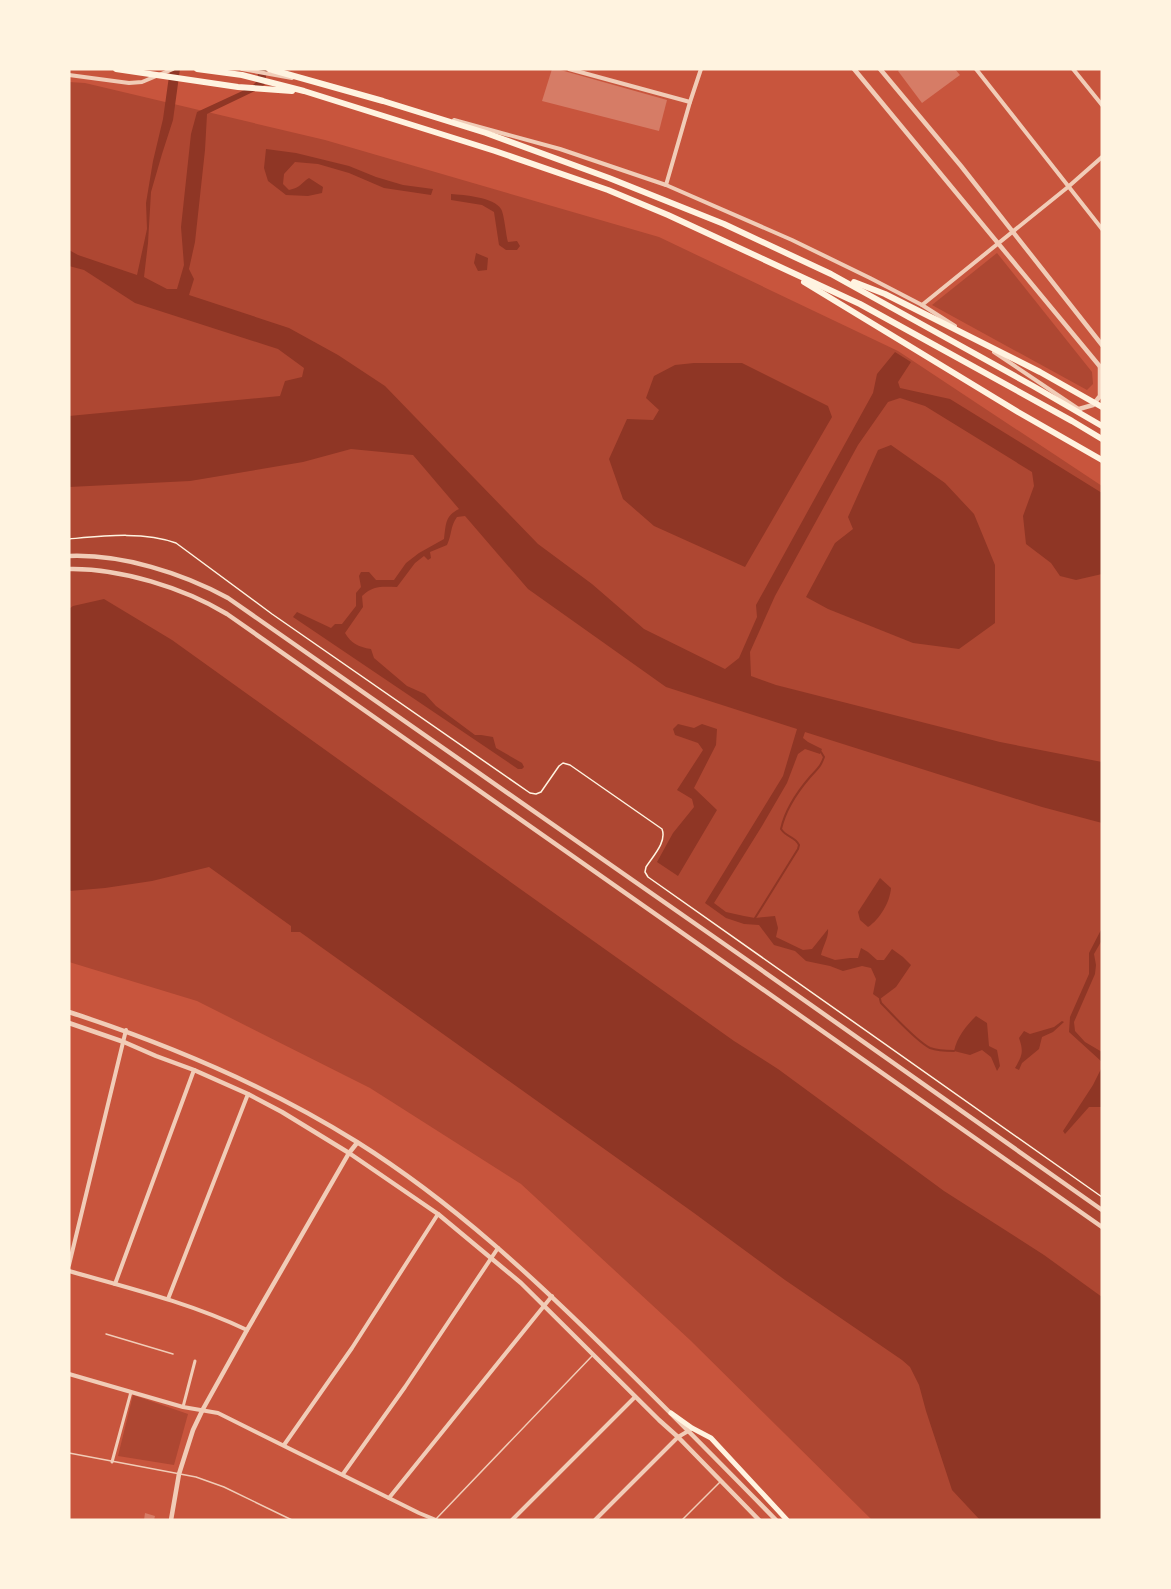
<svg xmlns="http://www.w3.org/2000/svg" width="1171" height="1589" font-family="'Fira Sans Condensed',sans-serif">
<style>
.green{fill:#ae4732}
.water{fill:#8f3625}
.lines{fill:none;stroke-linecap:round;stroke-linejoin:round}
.stream{stroke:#8f3625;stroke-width:2}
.building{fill:#d67c66}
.path{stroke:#fff3e0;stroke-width:1.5}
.service{stroke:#f1ccb7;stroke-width:1.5}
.pedestrian{stroke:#f1ccb7;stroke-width:3}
.minor{stroke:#f1ccb7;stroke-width:4}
.tertiary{stroke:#f1ccb7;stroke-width:4.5}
.secondary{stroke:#fff3e0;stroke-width:5}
.trunk{stroke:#fff3e0;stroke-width:6}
</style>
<rect width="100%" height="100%" fill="#c8553d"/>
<g class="green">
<polygon points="69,82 85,83 325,140 659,237 898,351 1102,486 1102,1520 872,1520 690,1340 521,1184 370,1088 197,1001 69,962"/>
<polygon points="997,253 1092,372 1093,384 1087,390 932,305"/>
<polygon points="133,1395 188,1414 174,1465 118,1456"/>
</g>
<g class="water">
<path d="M170,69H180L173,120L162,154L151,192L148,243L144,277L167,289H177L184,265L181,227L191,134L197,112L251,87L257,81L258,75L256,69H267L265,84L261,88L207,114L205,150L195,242L189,269L194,279L189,295L289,328L338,355L385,386L538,544L592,584L644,629L725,669L739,658L757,617L756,605L873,393L877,374L895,352L911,362L898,382L900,388L950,399L1102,493V574L1076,580L1060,576L1051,563L1026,544L1023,516L1034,486L1032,472L925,406L900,398L888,402L858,445L775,596L750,652L751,676L776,685L1000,742L1102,762V823L1042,807L805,732L803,738L808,742L822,749L820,754L805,749L798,754L787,783L762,826L714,903L726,912L744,916L755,918L775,916L778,928L776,937L803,950L812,949L828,929C829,937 823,946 821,955L835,960L850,958H858L861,948L868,952L877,960H884L892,949L903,957L911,965L896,987L880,999L873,994L876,979L871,968L862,966L843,971L830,966L806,961L795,951L774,945L759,925L744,924L726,918L705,903L783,776L797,729L666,687L528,589L465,516L457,517C450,527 452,534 447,545L430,552L431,558L428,560L424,556L415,563L397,587C382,587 374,585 362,596L363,607L345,633C351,643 358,647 371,649L374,658L407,686L425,694L436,706L475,735H481L493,737L496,748L522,763L524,767L522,769H518L293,617L297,612L331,628L335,624H342L356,606V593L361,587L359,576L361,572H369L376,580H394L406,563L419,553L444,539C446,524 445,516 459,509L413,455L351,449L303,462L190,481L69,487V416L280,396L285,381L302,377L304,368L278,349L135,303L84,270L69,266V250L78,255L137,275L147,229L146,203L153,161L163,119Z"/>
<path d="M266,149L296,153L349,166L376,177L403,185L433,189L431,195L384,188L349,173L318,164L295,162L284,174L283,184L289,190C300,188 301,183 309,178L323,187L322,193L308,196L286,195L268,181L264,168Z"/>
<path d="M451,194C464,195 494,197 501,209C504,213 506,235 508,242L517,241L520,246L517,250H506L499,245L494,212L482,205L451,200Z"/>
<polygon points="476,253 488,258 487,270 478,271 474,263"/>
<polygon points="694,363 742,363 828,406 832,417 745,567 654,526 623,499 609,459 627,419 653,420 659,410 646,398 654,376 675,365"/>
<polygon points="891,445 945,483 974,514 995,565 995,623 959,649 913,643 828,609 806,597 835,543 853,529 848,517 878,450"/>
<polygon points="104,599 172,640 370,782 734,1041 778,1069 944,1191 1044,1255 1102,1297 1102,1520 980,1520 952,1490 926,1411 919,1385 910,1367 902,1360 785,1280 694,1213 300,932 291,932 291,926 209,867 152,881 105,888 69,891 69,609 73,606"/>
<polygon points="678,724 694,728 702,724 717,729 716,745 694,788 717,810 678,876 657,862 673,833 694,807 692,799 677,790 703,750 698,743 675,735 673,729"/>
<path d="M880,878L891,888C890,902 880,919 868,927L860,920L858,912Z"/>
<polygon points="1102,928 1102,940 1094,954 1096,965 1095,974 1074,1022 1075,1031 1085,1042 1102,1052 1102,1062 1069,1032 1070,1017 1089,974 1089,953"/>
<path d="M976,1016L987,1023L989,1046L997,1050L1000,1066L997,1071L991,1057L982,1050L970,1055L954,1051C957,1037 966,1026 976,1016Z"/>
<path d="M1062,1021L1064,1022L1053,1032L1042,1037L1039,1049L1022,1063L1019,1070L1015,1068C1022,1056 1024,1052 1019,1038L1024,1031L1030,1034L1054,1027Z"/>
<polygon points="1102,1067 1102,1107 1089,1107 1065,1134 1063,1131 1093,1085"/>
</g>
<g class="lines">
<g class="stream">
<path d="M755,918L798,849L799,845C795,836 787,838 781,829C785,811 798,791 810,777C817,769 820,768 824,757L821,752"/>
<path d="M880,999L881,1003C893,1015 916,1041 930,1048C938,1051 946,1051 954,1051"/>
</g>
</g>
<g class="building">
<polygon points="552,69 557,69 667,100 659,131 542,101"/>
<polygon points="900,69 955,69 960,75 922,103 898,71"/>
<polygon points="145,1513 155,1516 154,1520 144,1520"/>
</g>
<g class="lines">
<path class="path" d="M69,539C102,536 144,531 176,543L272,614L530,793L536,794L541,792L559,766L563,763L570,765L662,829C667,842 653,856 646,867L645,872L648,877L1102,1197"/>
<g class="service">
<polyline points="106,1334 173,1354"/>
<polyline points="69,1453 196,1477 224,1487 292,1520"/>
<polyline points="436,1519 593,1355"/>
<polyline points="682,1520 720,1482"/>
</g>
<g class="pedestrian">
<polyline points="183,1407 195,1361"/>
<polyline points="112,1462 131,1392"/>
</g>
<g class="minor">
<polyline points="242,69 292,78"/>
<polyline points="569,69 690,102"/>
<polyline points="976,69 1102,229"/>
<polyline points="1073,69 1102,105"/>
<polyline points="69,75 129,83 142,82 173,69"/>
<polyline points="454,120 560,149 666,185 792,240 870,278 922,305 955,326"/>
<polyline points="666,185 690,102 701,69"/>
<polyline points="922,305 1068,187 1102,157"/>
<polyline points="994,352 1080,410"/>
<polyline points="69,1265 126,1030"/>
<path d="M69,1271C129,1288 190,1303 247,1330"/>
<polyline points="115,1284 194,1070"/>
<polyline points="168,1299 248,1094"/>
<polyline points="69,1374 183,1407 218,1413 419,1513 436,1520"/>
<polyline points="284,1445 352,1348 438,1214"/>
<polyline points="343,1474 405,1387 498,1248"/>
<polyline points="389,1498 552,1296"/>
<polyline points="512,1520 635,1397"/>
<polyline points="595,1520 678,1437 690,1430"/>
</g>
<g class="tertiary">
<polyline points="854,69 1102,369"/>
<polyline points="880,69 961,166 1102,345"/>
<polyline points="1079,409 1093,405 1100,396 1100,367"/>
<path d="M69,556C122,554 182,573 228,598L750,962L1102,1210"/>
<path d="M69,569C120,568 184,588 227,614L1102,1227"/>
<path d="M69,1012C170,1045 266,1085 357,1142C454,1203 535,1279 616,1359C670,1412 723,1466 776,1520"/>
<polyline points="69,1023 124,1042 156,1056 194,1070 248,1094 282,1112 349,1153 438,1214 521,1283 659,1420 678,1437 759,1520"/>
<polyline points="171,1520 179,1474 193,1430 203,1409 247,1330 349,1153 357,1143"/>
</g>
<polyline class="secondary" points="671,1413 692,1428 711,1438 787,1520"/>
<g class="trunk">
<polyline points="116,69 238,87 292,91"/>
<polyline points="197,69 242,75 304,91 495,151 608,190 668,215 860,304 1072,421 1102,439"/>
<polyline points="269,69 383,101 486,133 609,178 724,224 831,274 1033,386 1102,426"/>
<polyline points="804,282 1018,412 1102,460"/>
<polyline points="854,282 885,294 1040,372 1102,407"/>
</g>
</g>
<rect width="1171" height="1589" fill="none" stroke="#fff3e0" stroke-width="141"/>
</svg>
